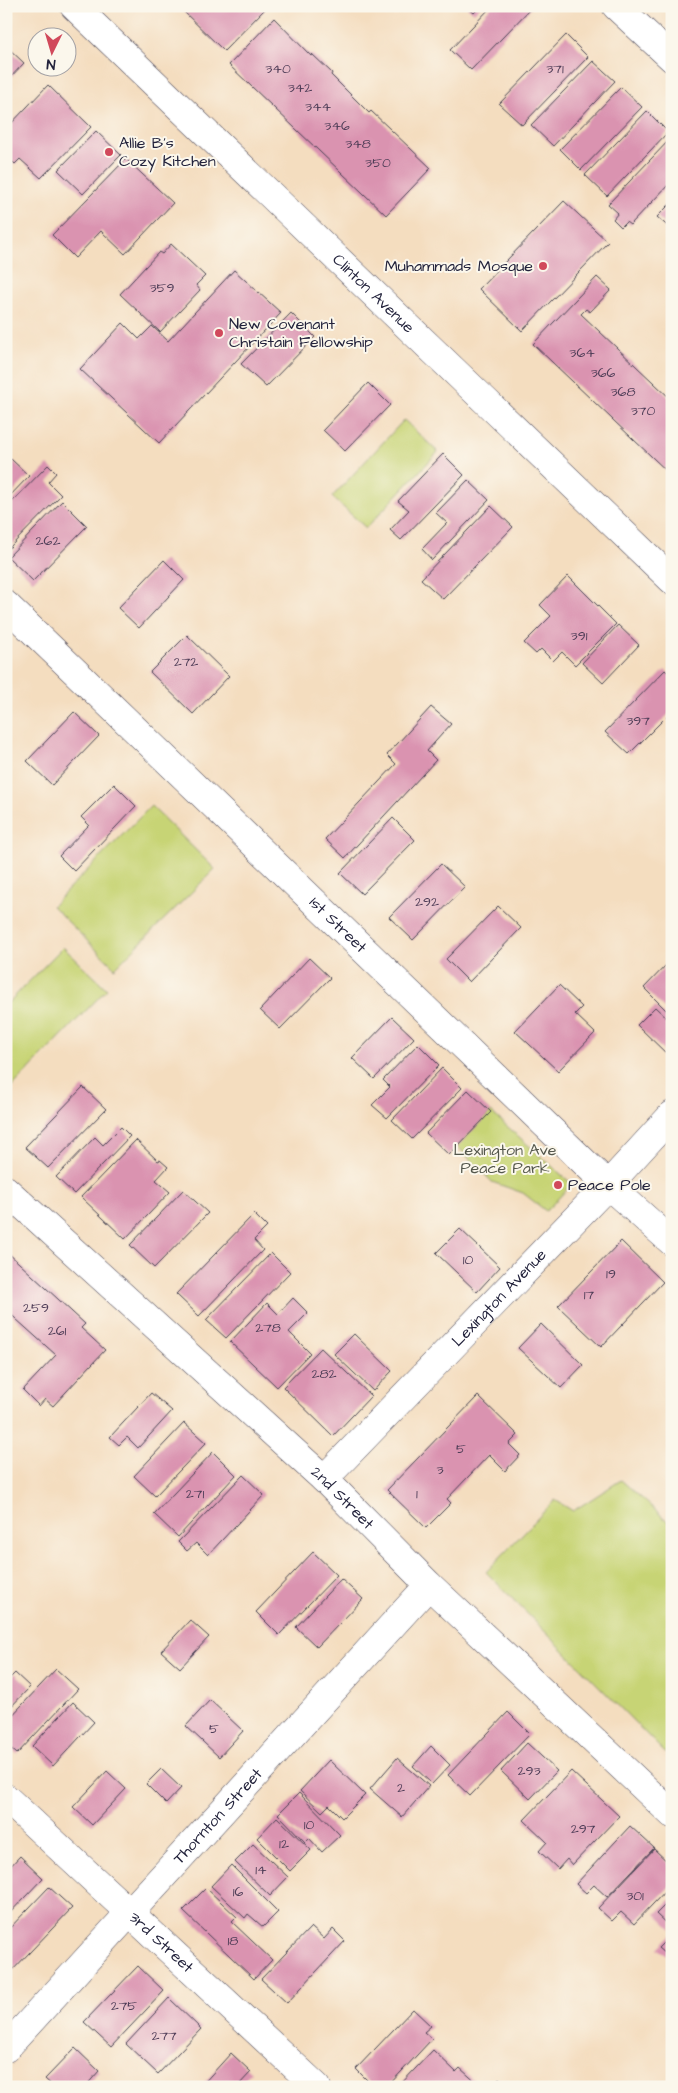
<svg xmlns="http://www.w3.org/2000/svg" width="678" height="2093" font-family="'Architects Daughter',sans-serif">
<style>
.green{fill:#c7d475;stroke:#747b58}
.building{fill:#da93b0}
.lines{fill:none;stroke-linecap:round;stroke-linejoin:round}
.minor-casing{stroke:#423e4f;stroke-width:29}
.tertiary-casing{stroke:#423e4f;stroke-width:29}
.minor{stroke:#fff;stroke-width:28}
.tertiary{stroke:#fff;stroke-width:28}
.poi-dot{fill:#d1495b;stroke:#fbf7ec;stroke-width:2}
.labels{text-anchor:middle;dominant-baseline:central;stroke-width:4;stroke-linejoin:round;paint-order:stroke}
.number-label{font-size:14px;fill:#503e58}
.poi-label{font-size:16px;fill:#22223b;stroke:#fbf7ec;text-anchor:start}
.street-label{font-size:16px;fill:#22223b;stroke:#fbf7ec}
.park-label{font-size:16px;fill:#54574c;stroke:#fbf7ec}
</style>
<rect width="100%" height="100%" fill="#fbf7ec"/>
<filter id="ink" filterUnits="userSpaceOnUse"><feTurbulence type="fractalNoise" baseFrequency=".02" numOctaves="2"/><feDisplacementMap in="SourceGraphic" scale="10" xChannelSelector="R" yChannelSelector="G"/><feConvolveMatrix kernelMatrix="1 2 1 2 8 2 1 2 1" color-interpolation-filters="sRGB"/></filter>
<filter id="wash" filterUnits="userSpaceOnUse"><feTurbulence type="fractalNoise" baseFrequency=".0096" numOctaves="4" result="noise"/><feDisplacementMap in="SourceGraphic" scale="20" xChannelSelector="R" yChannelSelector="G"/><feGaussianBlur stdDeviation="1.12" result="paint"/><feColorMatrix in="noise" values="0 0 0 0 0 0 0 0 0 0 0 0 0 0 0 0 0 1.4 0 .05"/><feComposite in="paint" operator="in"/></filter>
<g filter="url(#wash)">
<rect width="100%" height="100%" fill="#f4ddbf"/>
<g class="green">
<polygon points="404,420 438,452 366,528 332,497"/>
<polygon points="151,806 215,869 115,968 52,906"/>
<polygon points="63,947 107,989 6,1093 6,1005"/>
<polygon points="491,1112 572,1184 546,1211 523,1193 492,1182 457,1146"/>
<polygon points="621,1480 672,1525 671,1759 486,1572 555,1500 573,1511"/>
</g>
<g id="blocks">
<g class="building">
<polygon points="178,6 263,6 265,9 224,51"/>
<polygon points="466,6 481,6 474,13"/>
<polygon points="492,6 533,6 471,70 450,50"/>
<polygon points="274,18 311,56 312,54 332,73 331,75 369,113 371,111 431,168 386,215 229,65"/>
<polygon points="566,35 588,57 522,125 499,104"/>
<polygon points="6,46 24,63 6,82"/>
<polygon points="593,61 615,81 553,146 531,125"/>
<polygon points="48,85 91,127 41,178 20,159 15,164 6,156 6,129"/>
<polygon points="621,87 642,107 581,170 560,149"/>
<polygon points="647,111 668,132 607,196 585,175"/>
<polygon points="96,131 121,155 83,194 58,170"/>
<polygon points="672,137 672,181 630,225 626,222 621,227 613,219 618,213 608,204"/>
<polygon points="126,159 173,203 125,254 101,231 75,258 52,235"/>
<polygon points="564,201 608,242 522,331 479,289"/>
<polygon points="672,202 672,228 671,229 657,217"/>
<polygon points="171,244 205,276 196,285 200,290 160,332 120,294 159,252 162,254"/>
<polygon points="234,270 281,313 159,443 80,369 123,323 139,339 152,326 168,341"/>
<polygon points="597,277 611,290 590,312 586,309 581,314 672,400 672,476 533,344"/>
<polygon points="291,313 315,337 266,387 241,364"/>
<polygon points="368,383 390,405 345,451 323,430"/>
<polygon points="443,454 464,475 401,540 390,530 409,510 398,501"/>
<polygon points="11,459 29,476 6,500 6,464"/>
<polygon points="48,465 56,473 48,482 61,495 6,551 6,508"/>
<polygon points="468,480 489,500 432,560 422,549 447,523 436,513"/>
<polygon points="62,501 87,526 33,581 8,557"/>
<polygon points="491,506 513,527 443,599 421,579"/>
<polygon points="164,560 184,580 139,628 118,608"/>
<polygon points="568,576 616,624 575,665 562,652 553,661 541,649 536,654 524,643 551,616 540,605"/>
<polygon points="618,625 639,645 603,683 582,663"/>
<polygon points="187,635 229,676 193,714 150,672"/>
<polygon points="665,670 672,676 672,711 629,754 605,732"/>
<polygon points="431,707 451,724 427,751 436,760 345,858 325,839 396,764 387,755"/>
<polygon points="74,712 99,736 52,785 27,761"/>
<polygon points="114,784 136,806 74,871 59,856 89,825 81,817"/>
<polygon points="393,818 415,840 362,894 340,873"/>
<polygon points="441,864 465,887 413,940 389,917"/>
<polygon points="498,906 521,928 469,982 446,959"/>
<polygon points="309,958 330,978 280,1029 260,1010"/>
<polygon points="669,962 672,965 672,1016 644,988"/>
<polygon points="559,985 582,1007 575,1014 595,1033 558,1071 515,1031"/>
<polygon points="655,1007 672,1023 672,1059 637,1025"/>
<polygon points="392,1017 414,1038 374,1079 352,1058"/>
<polygon points="418,1044 439,1065 387,1118 372,1105 390,1087 383,1080"/>
<polygon points="442,1068 462,1088 412,1139 392,1120"/>
<polygon points="83,1087 106,1109 48,1168 25,1147"/>
<polygon points="468,1090 491,1112 449,1155 426,1133"/>
<polygon points="121,1127 130,1136 74,1194 56,1177 95,1137 103,1145"/>
<polygon points="136,1140 158,1161 160,1160 168,1167 156,1180 170,1192 125,1239 81,1197"/>
<polygon points="183,1190 208,1213 154,1268 130,1245"/>
<polygon points="254,1214 267,1227 254,1240 263,1250 199,1316 176,1294"/>
<polygon points="460,1229 500,1267 477,1292 436,1253"/>
<polygon points="621,1241 663,1282 601,1347 558,1306"/>
<polygon points="6,1251 85,1324 81,1328 105,1350 53,1406 45,1399 39,1406 23,1390 56,1355 6,1310"/>
<polygon points="271,1253 290,1272 226,1338 206,1320"/>
<polygon points="293,1298 308,1313 289,1332 310,1353 277,1387 230,1342 267,1303 278,1314"/>
<polygon points="541,1324 583,1365 561,1388 518,1348"/>
<polygon points="354,1334 392,1371 373,1391 334,1354"/>
<polygon points="321,1348 371,1396 333,1436 283,1387"/>
<polygon points="151,1393 172,1411 138,1448 127,1437 119,1445 110,1437"/>
<polygon points="478,1396 518,1435 509,1444 520,1455 505,1471 489,1455 447,1499 451,1503 426,1528 387,1490"/>
<polygon points="184,1423 206,1443 155,1496 134,1476"/>
<polygon points="213,1452 236,1475 178,1537 154,1514"/>
<polygon points="243,1475 264,1495 208,1555 196,1543 187,1551 178,1542"/>
<polygon points="313,1552 337,1575 279,1635 256,1612"/>
<polygon points="341,1579 363,1599 317,1647 296,1627"/>
<polygon points="190,1620 209,1637 180,1668 161,1651"/>
<polygon points="56,1669 78,1689 17,1754 6,1744 6,1722"/>
<polygon points="15,1673 30,1687 6,1712 6,1674 10,1678"/>
<polygon points="210,1700 243,1731 219,1757 186,1726"/>
<polygon points="73,1702 94,1722 53,1766 32,1746"/>
<polygon points="508,1712 530,1734 470,1796 448,1775"/>
<polygon points="527,1743 557,1771 530,1799 501,1771"/>
<polygon points="431,1746 450,1765 432,1784 413,1766"/>
<polygon points="397,1758 429,1786 402,1817 370,1789"/>
<polygon points="329,1760 365,1795 342,1818 329,1805 322,1812 300,1791"/>
<polygon points="161,1769 181,1788 166,1804 146,1784"/>
<polygon points="107,1771 126,1789 92,1825 73,1807"/>
<polygon points="571,1771 619,1816 572,1865 567,1859 558,1869 539,1851 547,1842 524,1820"/>
<polygon points="299,1793 340,1835 322,1852 309,1838 305,1842 278,1814"/>
<polygon points="277,1817 311,1850 290,1871 257,1838"/>
<polygon points="630,1826 654,1848 607,1897 594,1885 586,1893 576,1884"/>
<polygon points="253,1844 288,1877 270,1896 235,1862"/>
<polygon points="654,1849 672,1866 672,1884 634,1924 621,1912 612,1921 598,1908"/>
<polygon points="20,1856 43,1878 6,1917 6,1871"/>
<polygon points="231,1865 278,1912 263,1927 248,1914 245,1918 211,1886"/>
<polygon points="49,1887 72,1908 9,1974 6,1972 6,1932"/>
<polygon points="206,1888 237,1917 232,1922 272,1960 254,1979 183,1911"/>
<polygon points="672,1898 672,1929 656,1914"/>
<polygon points="311,1927 324,1939 333,1929 345,1941 287,2003 261,1979"/>
<polygon points="672,1934 672,1960 658,1948"/>
<polygon points="138,1966 164,1991 111,2047 84,2022"/>
<polygon points="169,1998 201,2029 158,2074 126,2044"/>
<polygon points="413,2009 431,2026 424,2032 432,2039 387,2087 374,2087 356,2069"/>
<polygon points="75,2048 99,2071 85,2087 54,2087 45,2079"/>
<polygon points="433,2050 456,2072 460,2068 479,2085 398,2087"/>
<polygon points="231,2053 251,2072 237,2087 202,2087 201,2086"/>
<polygon points="499,2078 508,2087 491,2087"/>
</g>
</g>
</g>
<g filter="url(#ink)">
<use href="#blocks" fill-opacity="0" stroke="#423e4f" stroke-width="1"/>
<g class="lines">
<g class="minor-casing">
<g id="minor">
<polyline points="616,6 672,58"/>
<path id="s1" d="M6,605L608,1185L672,1242"/>
<path id="s2" d="M6,1190L324,1479L429,1585L672,1814"/>
<path id="s3" d="M324,1479L608,1185L672,1115"/>
<path id="s4" d="M6,1798L317,2087"/>
<path id="s5" d="M6,2048L429,1585"/>
</g>
</g>
<g class="tertiary-casing">
<g id="tertiary">
<path id="s6" d="M74,6L672,580"/>
</g>
</g>
<use href="#minor" class="minor"/>
<use href="#tertiary" class="tertiary"/>
</g>
</g>
<g class="poi-dot">
<circle cx="109" cy="152" r="5"/>
<circle cx="543" cy="266" r="5"/>
<circle cx="219" cy="333" r="5"/>
<circle cx="558" cy="1185" r="5"/>
</g>
<g class="labels">
<g class="number-label">
<text x="278" y="69">340</text>
<text x="555" y="69">371</text>
<text x="300" y="88">342</text>
<text x="318" y="107">344</text>
<text x="337" y="126">346</text>
<text x="358" y="144">348</text>
<text x="378" y="163">350</text>
<text x="162" y="288">359</text>
<text x="582" y="353">364</text>
<text x="603" y="373">366</text>
<text x="623" y="392">368</text>
<text x="643" y="411">370</text>
<text x="48" y="541">262</text>
<text x="579" y="636">391</text>
<text x="186" y="662">272</text>
<text x="638" y="721">397</text>
<text x="427" y="902">292</text>
<text x="468" y="1260">10</text>
<text x="611" y="1274">19</text>
<text x="589" y="1295">17</text>
<text x="36" y="1308">259</text>
<text x="268" y="1328">278</text>
<text x="57" y="1331">261</text>
<text x="324" y="1374">282</text>
<text x="461" y="1449">5</text>
<text x="440" y="1470">3</text>
<text x="195" y="1494">271</text>
<text x="417" y="1494">1</text>
<text x="214" y="1729">5</text>
<text x="529" y="1771">293</text>
<text x="401" y="1788">2</text>
<text x="309" y="1825">10</text>
<text x="583" y="1829">297</text>
<text x="284" y="1844">12</text>
<text x="261" y="1870">14</text>
<text x="238" y="1892">16</text>
<text x="635" y="1896">301</text>
<text x="233" y="1941">18</text>
<text x="124" y="2006">275</text>
<text x="164" y="2036">277</text>
</g>
<g class="poi-label">
<text x="119" y="143">Allie B's<tspan x="119" dy="18">Cozy Kitchen</tspan></text>
<text x="533" y="266" text-anchor="end">Muhammads Mosque</text>
<text x="229" y="324">New Covenant<tspan x="229" dy="18">Christain Fellowship</tspan></text>
<text x="568" y="1185">Peace Pole</text>
</g>
<g class="street-label">
<text stroke="none"><textPath href="#s6" startOffset="415">Clinton Avenue</textPath></text>
<text stroke="none"><textPath href="#s1" startOffset="461">1st Street</textPath></text>
<text stroke="none"><textPath href="#s3" startOffset="252">Lexington Avenue</textPath></text>
<text stroke="none"><textPath href="#s2" startOffset="456">2nd Street</textPath></text>
<text stroke="none"><textPath href="#s5" startOffset="314">Thornton Street</textPath></text>
<text stroke="none"><textPath href="#s4" startOffset="212">3rd Street</textPath></text>
</g>
<g class="park-label">
<text x="505" y="1150">Lexington Ave<tspan x="505" dy="18">Peace Park</tspan></text>
</g>
</g>
<rect width="678" height="2093" fill="none" stroke="#fbf7ec" stroke-width="25"/>
<g transform="translate(52 52) rotate(185)"><circle r="24" fill="#fbf7ec" stroke="#a4a2a5"/>
<path d="M0-4L9 19L0 12L-9 19Z" fill="#d1495b"/>
<text y="-8" font-size="14" font-weight="bold" text-anchor="middle" fill="#22223b">N</text>
</g>
</svg>
